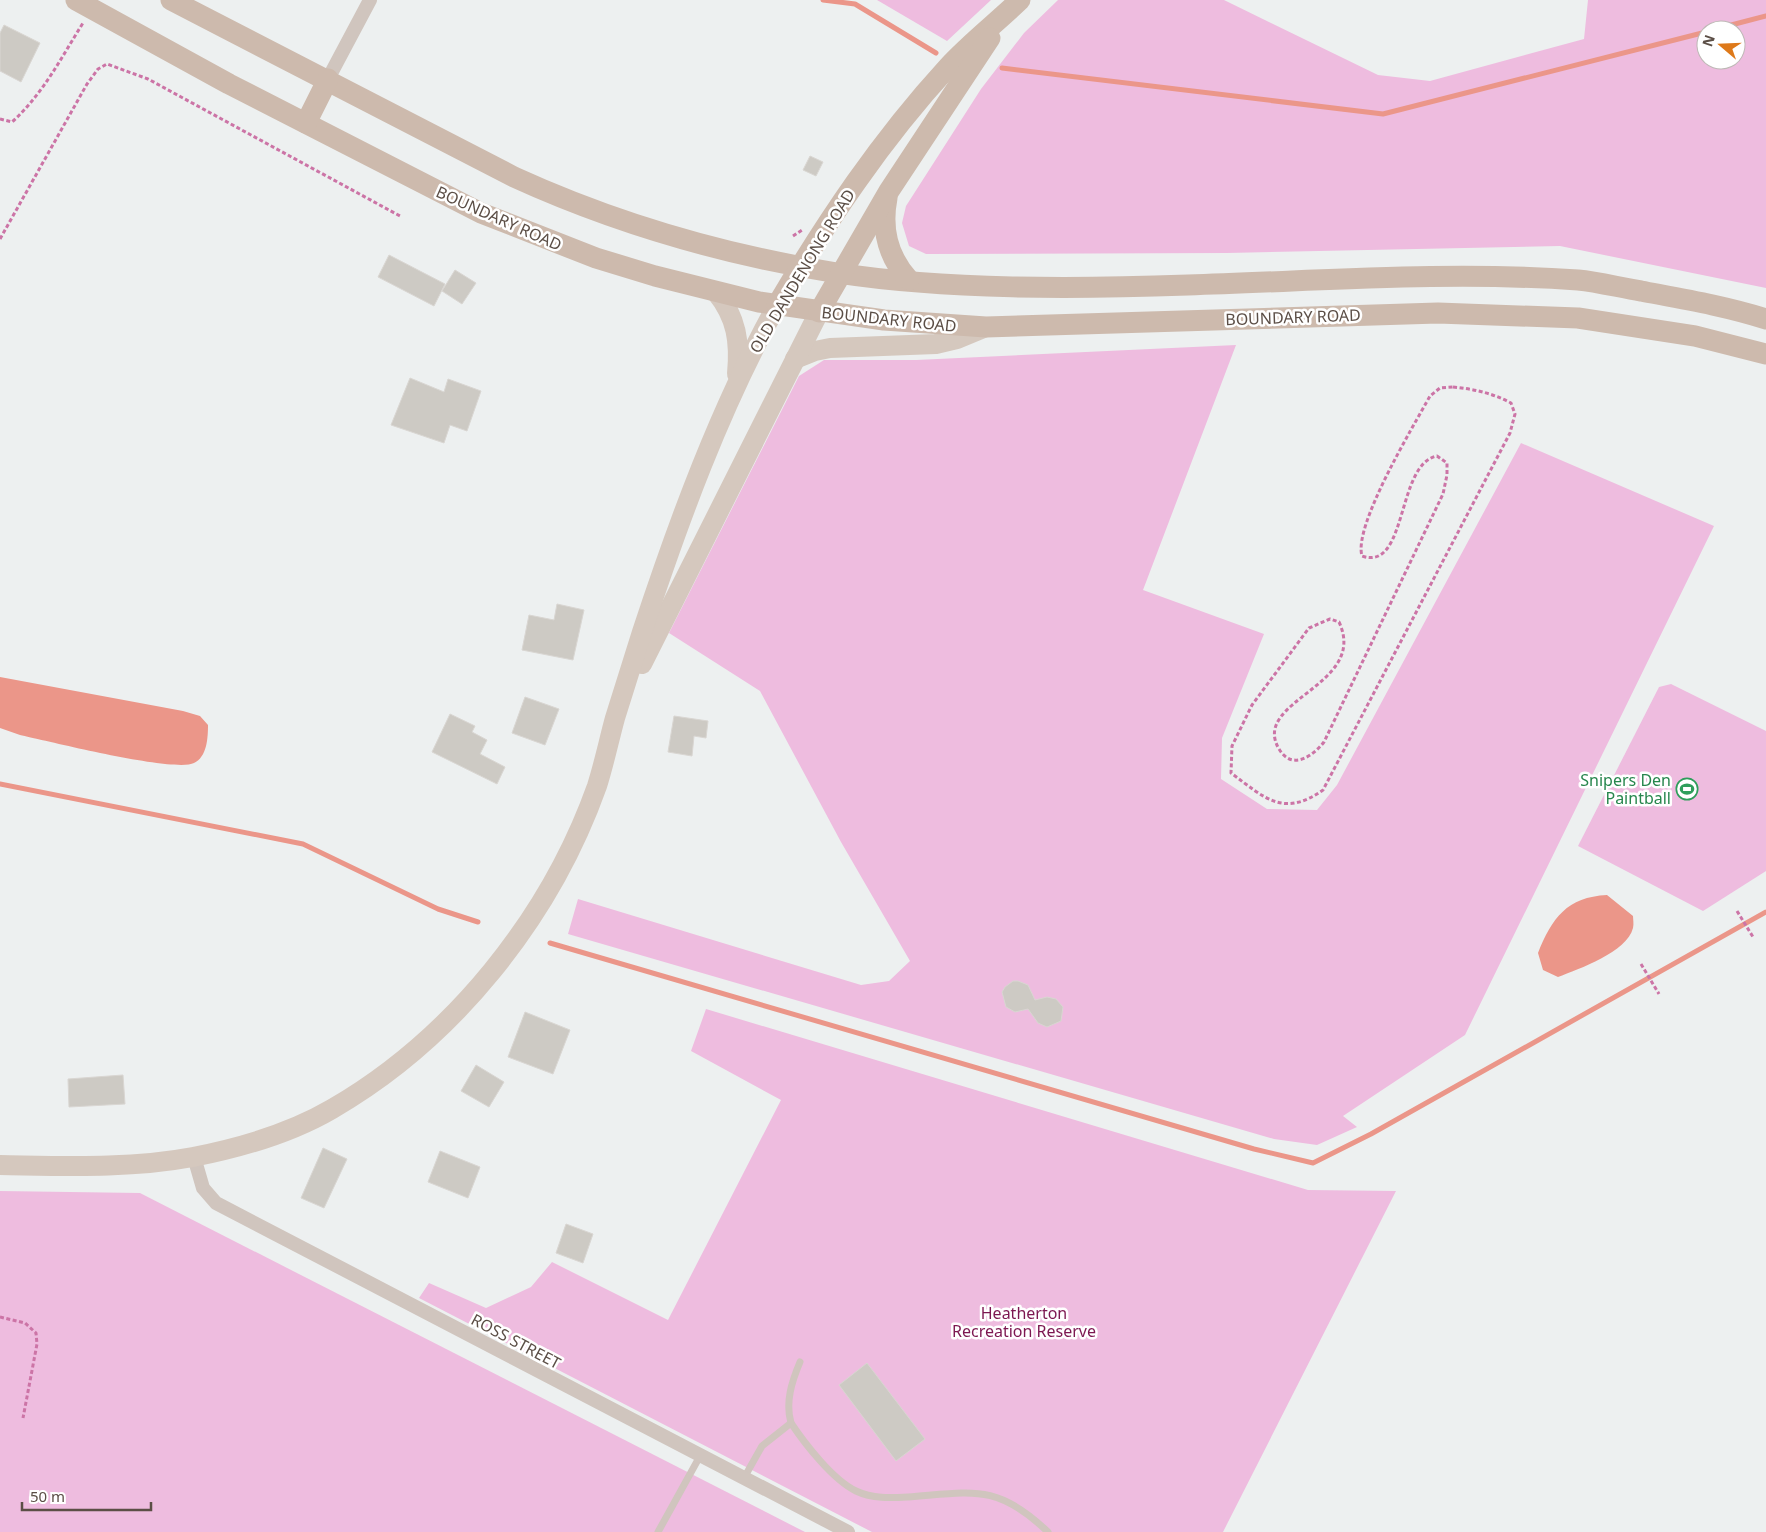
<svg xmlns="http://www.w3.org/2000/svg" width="1766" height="1532" font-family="'Noto Sans',sans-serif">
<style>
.green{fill:#eebcdf;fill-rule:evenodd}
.water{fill:#eb9689}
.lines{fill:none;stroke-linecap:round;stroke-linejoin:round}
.stream{stroke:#eb9689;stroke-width:5}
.building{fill:#cdcac4;stroke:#d9d6d2}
.path{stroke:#cc74a6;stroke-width:3;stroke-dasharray:4 2.5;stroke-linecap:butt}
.service{stroke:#d0c5be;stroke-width:7}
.minor{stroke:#d0c5be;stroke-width:14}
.secondary{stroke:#d5c8be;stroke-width:20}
.primary{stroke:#cdbaad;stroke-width:21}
.labels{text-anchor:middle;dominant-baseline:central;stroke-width:5;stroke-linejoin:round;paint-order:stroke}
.street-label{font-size:16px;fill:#5b4e46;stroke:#fff}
.leisure-label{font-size:16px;fill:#27864d;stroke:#fff;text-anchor:end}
.park-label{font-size:16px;fill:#7c1751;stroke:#fff}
</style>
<rect width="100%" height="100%" fill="#edf0f0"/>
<g class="green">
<polygon points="877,0 991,0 947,41"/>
<path d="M1058,0H1224L1378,75L1430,81L1584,39L1588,0H1766V288L1560,246L1227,253L926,254L909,246L902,223L906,206L981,89L1024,33ZM1706,30H1736V60H1706Z"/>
<polygon points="1236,345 1143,590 1264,634 1222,738 1221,779 1267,809 1317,810 1337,785 1521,443 1714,526 1465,1035 1343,1116 1357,1127 1317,1145 1274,1139 568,934 578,899 861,985 889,981 910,961 841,842 760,691 669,633 799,376 824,360 916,360"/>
<polygon points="1671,684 1766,731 1766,871 1703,911 1578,846 1659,687"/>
<polygon points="706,1009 1308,1190 1396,1191 1223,1532 872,1532 419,1298 429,1283 486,1308 531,1287 552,1262 668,1320 781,1100 691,1051"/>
<polygon points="0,1191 140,1193 805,1532 0,1532"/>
</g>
<g class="water">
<path d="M0,677L183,711L200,716L208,725C208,738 207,757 194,763C175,773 48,741 20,735L0,728Z"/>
<path d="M1607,895L1633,916C1633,919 1634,924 1633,928C1627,952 1579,969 1558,977L1543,970L1538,953C1552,918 1567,897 1607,895Z"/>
</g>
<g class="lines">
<g class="stream">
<polyline points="823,0 855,4 936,53"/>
<polyline points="1712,30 1766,16"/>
<polyline points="1002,68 1383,114 1706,32"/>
<polyline points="0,784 303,844 438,909 478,922"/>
<polyline points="550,943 1254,1149 1313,1163 1371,1134 1766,912"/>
</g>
</g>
<g class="building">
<polygon points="4,25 40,43 21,82 0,71 0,33"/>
<polygon points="810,156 823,162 816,176 803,170"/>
<polygon points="389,255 445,284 434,306 378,277"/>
<polygon points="455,270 476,283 462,304 442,291"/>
<polygon points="410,378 444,392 448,379 481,391 467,431 450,425 444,443 391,425"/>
<polygon points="557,604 584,610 573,660 522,650 529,615 554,620"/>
<polygon points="525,697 559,709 545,745 512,733"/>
<polygon points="450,714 475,726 472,732 487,740 480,754 505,767 497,784 432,752"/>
<polygon points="674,716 708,721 706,738 694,736 692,756 668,752"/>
<polygon points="1013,981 1018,981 1028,985 1035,1000 1047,997 1056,999 1063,1007 1061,1021 1047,1027 1038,1023 1028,1009 1015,1012 1006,1007 1002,992 1005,987"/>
<polygon points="525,1012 570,1030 553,1074 508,1057"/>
<polygon points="476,1065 504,1082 489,1107 461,1091"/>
<polygon points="123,1075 125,1104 69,1107 68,1079"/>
<polygon points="323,1148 347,1159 324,1208 301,1198"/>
<polygon points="440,1151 480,1167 468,1198 428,1182"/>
<polygon points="566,1224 593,1234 583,1263 556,1253"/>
<polygon points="867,1363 925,1439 896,1461 839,1385"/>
</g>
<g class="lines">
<g class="path">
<path d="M0,119L12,122C43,94 61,58 83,23"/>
<polyline points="793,236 802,230"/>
<polyline points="0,239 87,84 98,69 107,64 148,79 400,216"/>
<path d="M1453,387C1474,389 1492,393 1511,403L1515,414L1510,433L1323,790C1283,818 1265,798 1231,773L1232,746L1252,705L1309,628L1330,619L1339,622C1369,686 1250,700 1279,749C1292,771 1313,756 1324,742L1443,494L1447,475V463L1437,456C1396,464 1408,572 1362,556C1353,526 1413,427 1430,396L1440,388Z"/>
<polyline points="1737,911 1753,937"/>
<polyline points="1641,964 1659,994"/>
<polyline points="0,1317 25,1323 36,1333 37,1344 23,1418"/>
</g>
<g class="service">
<path d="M800,1362C792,1381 785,1402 791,1423C805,1444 833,1480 856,1491C873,1499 890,1498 908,1497C973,1492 997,1483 1048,1532"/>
<polyline points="744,1478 762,1446 791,1423"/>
<polyline points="658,1532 700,1456"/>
</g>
<g class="minor">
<polyline points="328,79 370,0"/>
<polyline points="194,1157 203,1188 216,1203 848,1532"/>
</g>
<g class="secondary">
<path d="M716,292C737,318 740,342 737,374"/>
<polyline points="795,359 815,351 830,348 936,344 957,339 986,327"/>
<polyline points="642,664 819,312"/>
<path d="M0,1165C65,1166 129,1169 193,1157C239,1148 291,1133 332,1109C453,1039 550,918 597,786C604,764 609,740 615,718C624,689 633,660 642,632C679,520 720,408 777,305"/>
</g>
<g class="primary">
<polyline points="76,0 229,84 481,213 596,258 655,276 759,302 884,320 986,327 1438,313 1578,318 1695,336 1766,354"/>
<path d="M171,0L514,177C617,224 725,255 837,273C948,290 1076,289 1188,285C1319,281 1448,271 1578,280C1599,282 1621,288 1641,291C1683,299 1725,306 1766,319"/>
<polyline points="306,123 328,79"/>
<path d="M887,198C881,229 888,257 909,280"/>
<path d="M777,305C827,221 881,140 948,67C970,43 996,23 1020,0"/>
<polyline points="819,312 889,191 990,38"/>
</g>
</g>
<defs>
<g id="stadium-ring" transform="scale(1.125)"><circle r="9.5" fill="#fff" stroke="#2e9e5b" stroke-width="1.5"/><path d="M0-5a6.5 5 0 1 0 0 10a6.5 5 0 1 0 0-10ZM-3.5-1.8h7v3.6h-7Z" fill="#2e9e5b"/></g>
</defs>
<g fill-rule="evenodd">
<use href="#stadium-ring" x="1687" y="789"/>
</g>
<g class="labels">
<g class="street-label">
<text transform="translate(499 218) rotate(24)">BOUNDARY ROAD</text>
<text transform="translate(802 271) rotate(-59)">OLD DANDENONG ROAD</text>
<text transform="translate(1293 317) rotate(-2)">BOUNDARY ROAD</text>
<text transform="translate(889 319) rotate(6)">BOUNDARY ROAD</text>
<text transform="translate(516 1341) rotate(28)">ROSS STREET</text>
</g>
<g class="leisure-label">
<text x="1671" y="780">Snipers Den<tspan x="1671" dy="18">Paintball</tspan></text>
</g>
<g class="park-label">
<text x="1024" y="1313">Heatherton<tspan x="1024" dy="18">Recreation Reserve</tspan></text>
</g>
</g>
<g transform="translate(1721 45) rotate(289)"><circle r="24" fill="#ffffff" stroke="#bdb8b5"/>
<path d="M0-4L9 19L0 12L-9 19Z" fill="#de791a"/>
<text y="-8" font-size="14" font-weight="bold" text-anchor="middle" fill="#5b4e46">N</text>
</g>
<path d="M22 1502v8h129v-8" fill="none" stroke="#5b4e46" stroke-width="2.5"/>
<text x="30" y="1502" font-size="15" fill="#5b4e46" stroke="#ffffff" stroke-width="4" paint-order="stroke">50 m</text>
</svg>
